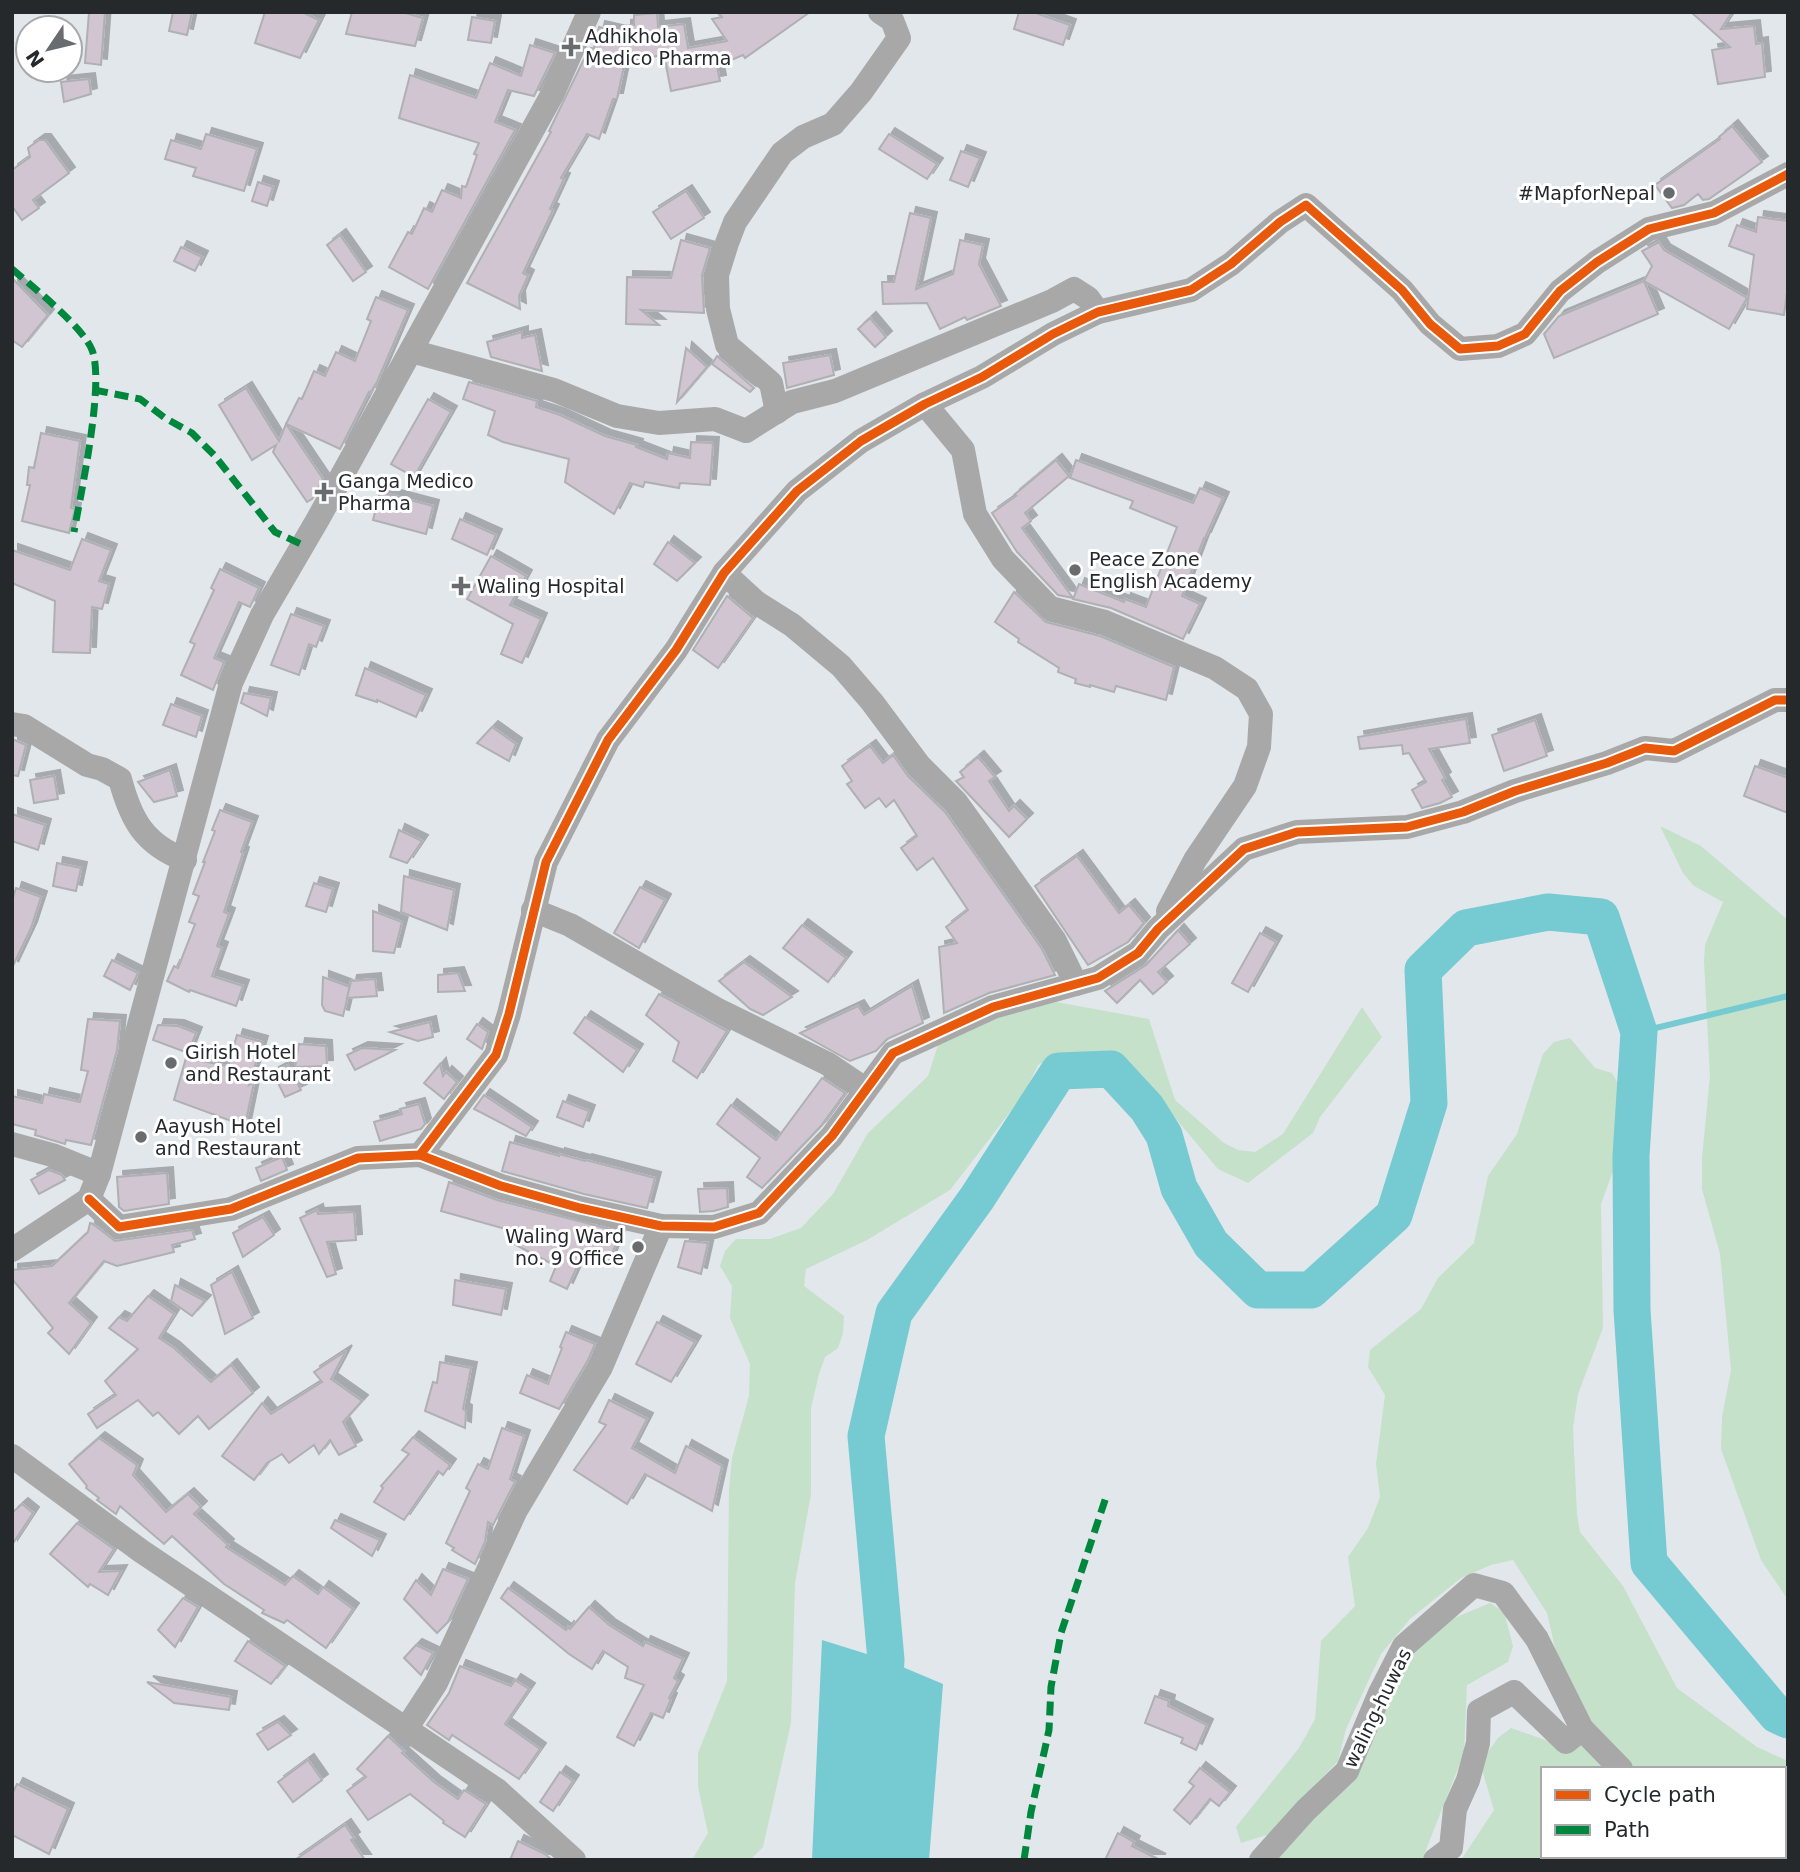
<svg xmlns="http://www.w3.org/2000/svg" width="1800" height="1872" font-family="'DejaVu Sans',sans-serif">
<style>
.green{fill:#c5e1ca;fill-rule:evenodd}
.water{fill:#76cad1}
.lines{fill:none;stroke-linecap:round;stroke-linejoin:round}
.stream{stroke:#76cad1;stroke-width:6}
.river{stroke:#76cad1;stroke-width:37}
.building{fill:#d0c5d0;stroke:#afb0b3;stroke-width:2;filter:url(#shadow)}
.minor{stroke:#a8a8a8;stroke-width:24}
.quiet{stroke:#00873e;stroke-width:7;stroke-dasharray:14 7;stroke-linecap:butt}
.cycleway-casing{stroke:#fff;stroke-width:13}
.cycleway{stroke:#e8590c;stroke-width:9}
.poi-dot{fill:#686c6f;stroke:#fff;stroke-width:2.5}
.labels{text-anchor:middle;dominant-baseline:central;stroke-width:6;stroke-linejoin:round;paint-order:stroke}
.poi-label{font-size:19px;fill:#26292c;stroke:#fff;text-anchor:start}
.street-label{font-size:19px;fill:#26292c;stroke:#fff}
</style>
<defs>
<filter id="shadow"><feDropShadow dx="6" dy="-6" stdDeviation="0" flood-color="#0004"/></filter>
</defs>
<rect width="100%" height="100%" fill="#e2e7ec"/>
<g class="green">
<polygon points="1660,826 1701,846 1788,920 1788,1600 1761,1560 1721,1449 1722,1417 1731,1370 1720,1254 1702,1189 1702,1158 1710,1076 1704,961 1705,945 1723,902 1694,886 1683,873"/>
<polygon points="1056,1002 1149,1019 1175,1100 1224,1143 1238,1150 1255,1152 1283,1134 1362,1007 1382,1037 1320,1117 1313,1133 1248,1183 1218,1169 1135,1070 1103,1058 1052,1057 1038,1065 1024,1094 950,1190 867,1240 806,1269 804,1286 844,1316 843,1333 838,1348 825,1357 819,1374 811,1408 811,1494 795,1583 791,1723 763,1847 750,1860 692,1860 708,1833 698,1787 698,1753 727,1681 729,1489 732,1458 749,1396 750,1364 730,1318 732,1286 720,1266 725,1251 736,1239 770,1239 801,1228 833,1194 868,1133 928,1076 938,1045 963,1024"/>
<path d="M1570,1038L1595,1068L1612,1073L1620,1087L1613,1171L1601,1204L1603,1328L1578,1394L1573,1428L1577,1515L1580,1532L1623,1586L1677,1688L1757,1747L1788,1761V1860H1461L1494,1810L1480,1763L1498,1738L1511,1728L1568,1748L1590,1729L1561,1674L1547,1613L1513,1560L1491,1565L1461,1578L1410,1619L1381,1654L1346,1729L1338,1761L1270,1834L1241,1843L1236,1827L1299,1748L1315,1719L1321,1641L1355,1606L1348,1557L1368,1528L1380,1497L1376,1464L1385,1395L1368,1367L1370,1350L1421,1309L1438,1278L1474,1243L1488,1176L1517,1134L1543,1054L1554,1042ZM1543,1769H1784V1856H1543Z"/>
<polygon points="1490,1603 1504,1612 1513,1646 1508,1662 1467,1685 1464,1753 1422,1860 1277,1860 1410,1653 1447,1621"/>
</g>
<polygon class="water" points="822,1640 886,1660 943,1684 929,1860 812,1860"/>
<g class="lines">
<polyline class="stream" points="1639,1032 1788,996"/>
<polyline class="river" points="883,1708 886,1660 866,1436 894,1313 977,1198 1059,1071 1111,1069 1147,1108 1164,1135 1179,1188 1211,1244 1258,1290 1311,1290 1394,1215 1429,1103 1423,970 1466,928 1548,912 1601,917 1639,1032 1631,1156 1632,1310 1649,1563 1777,1715 1788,1720"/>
</g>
<g class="building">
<polygon points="89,12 105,12 101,65 85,63"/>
<polygon points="173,12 192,12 187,35 169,31"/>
<polygon points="265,12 302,12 319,20 300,58 255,43"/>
<polygon points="352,12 402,12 423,18 415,46 346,34"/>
<polygon points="718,12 810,12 745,58 743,55 717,66 720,81 671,91 664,55 625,61 617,99 613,99 599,139 587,134 561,178 564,179 550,209 553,210 523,273 528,276 519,296 520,309 467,283 551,132 549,131 583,61 591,48 594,49 599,27 625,33 625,26 634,25 634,15 657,13 658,27 684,24 688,48 727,41 712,19 722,17"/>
<polygon points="1019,12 1033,12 1070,25 1063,45 1014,29"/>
<polygon points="1691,12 1732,12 1721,29 1754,26 1756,44 1762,43 1765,77 1718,84 1712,50 1730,47"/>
<polygon points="472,17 495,21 491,43 468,40"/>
<polygon points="530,45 555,53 534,96 508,90 495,122 515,130 428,289 389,267 408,232 412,234 424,208 432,212 442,190 461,198 462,186 466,187 477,155 474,154 479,143 399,118 410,75 476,98 490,63 521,76"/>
<polygon points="89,79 91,94 64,102 61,82"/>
<polygon points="1732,126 1762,162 1709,199 1703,200 1698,194 1684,205 1672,208 1655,185 1720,139 1719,137"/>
<polygon points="206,134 257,149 244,191 193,176 196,168 165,159 171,140 201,149"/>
<polygon points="889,134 937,164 927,179 879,149"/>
<polygon points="39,140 45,140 69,173 33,200 39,208 22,220 12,206 12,170 30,157 28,148"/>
<polygon points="961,151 980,158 968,187 950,180"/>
<polygon points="258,182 273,187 267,206 252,201"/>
<polygon points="686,191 704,218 671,239 653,212"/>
<polygon points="910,213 931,218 916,289 953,274 960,240 983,245 979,264 1001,306 967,320 965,317 940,329 927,303 883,304 882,282 894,282"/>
<polygon points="1758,217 1788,221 1788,285 1784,315 1747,309 1754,255 1729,246 1737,225 1756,232"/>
<polygon points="340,235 366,272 353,281 327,245"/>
<polygon points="681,240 710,248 702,275 704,313 641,310 659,325 626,324 627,277 671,278"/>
<polygon points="1659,242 1664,250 1747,298 1729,329 1644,281 1652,266 1642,251"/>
<polygon points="181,247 202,257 195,271 174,261"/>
<polygon points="12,278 48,315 22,347 12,340"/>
<polygon points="1644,281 1658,314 1554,358 1544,334 1559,316"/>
<polygon points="376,297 408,310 377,382 370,393 369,392 340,449 286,424 299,398 302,399 314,371 325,376 336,352 355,361 371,321 367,319"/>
<polygon points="870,318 886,337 875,347 858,329"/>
<polygon points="522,332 522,338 535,335 542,371 491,357 487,342"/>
<polygon points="686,348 707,367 677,402"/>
<polygon points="830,355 834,375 787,388 783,363"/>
<polygon points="717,356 754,388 750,392 712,364"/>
<polygon points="469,382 537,401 536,407 560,415 605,436 637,445 636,447 667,459 668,453 690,458 691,442 713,443 710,485 680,483 679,488 645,482 643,487 630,483 614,514 565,482 569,459 503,442 488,435 495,411 463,399"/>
<polygon points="246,388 279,441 286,424 323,479 312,499 307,502 273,452 276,445 252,460 219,405"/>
<polygon points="428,399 451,412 414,477 391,464"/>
<polygon points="41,433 80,441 71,508 75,509 69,533 22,521 30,485 27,485 29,467 34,468"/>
<polygon points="1056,460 1069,476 1025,513 1031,521 1022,528 1073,598 1058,595 1017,552 992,513 1016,496 1014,495"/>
<polygon points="1076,460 1193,503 1200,488 1223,498 1205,538 1204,538 1182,596 1200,604 1183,639 1111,608 1073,599 1079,584 1124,602 1125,599 1146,607 1177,527 1130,508 1133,501 1070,478"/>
<polygon points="380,492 433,506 426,534 373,520"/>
<polygon points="460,519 496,535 487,555 452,539"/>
<polygon points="82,539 111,550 99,581 109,584 102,609 92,607 90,653 53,652 55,601 12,583 12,550 70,570"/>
<polygon points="668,542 695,563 677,581 654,564"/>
<polygon points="491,556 526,576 510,605 541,619 522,663 501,654 513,624 467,599"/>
<polygon points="220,569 259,588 250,607 239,602 214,658 224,662 213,690 181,675 195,644 190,642 214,590 211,588"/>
<polygon points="1014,592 1046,622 1100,636 1174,667 1166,700 1116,686 1114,692 1090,685 1090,687 1075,683 1076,679 1058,672 1059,668 1018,642 1019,639 995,622"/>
<polygon points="727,596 753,618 718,668 693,650"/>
<polygon points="291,614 324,626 316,647 309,644 299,675 271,665"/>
<polygon points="365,668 426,695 416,717 377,700 377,702 356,695"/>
<polygon points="244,693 271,698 267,716 241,703"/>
<polygon points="171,704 202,716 196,737 163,725"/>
<polygon points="1466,719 1470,743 1429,749 1445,778 1442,780 1452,797 1440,803 1422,808 1412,790 1426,782 1409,753 1403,754 1402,745 1360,749 1358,737"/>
<polygon points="1535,720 1547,756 1504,771 1492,735"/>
<polygon points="492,727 516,744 509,761 477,743"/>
<polygon points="12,739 26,745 18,776 12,775"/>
<polygon points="870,746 883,763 893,755 908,776 945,812 1042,949 1055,975 989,993 944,1013 939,947 957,943 946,927 968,910 933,858 917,870 901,848 917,836 894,800 886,807 879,798 865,808 847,784 852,781 842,766"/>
<polygon points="978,757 995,777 989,781 1009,811 1014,806 1027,819 1009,837 956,781 964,777 960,772"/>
<polygon points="1755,766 1788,778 1788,813 1744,796"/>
<polygon points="170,770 177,796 154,802 138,782"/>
<polygon points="54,776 58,799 34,803 30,780"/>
<polygon points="220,810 252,822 241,852 243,853 224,912 229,914 217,946 222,948 212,976 243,986 236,1006 190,990 189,992 167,981 174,966 178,968 195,924 189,922 199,896 193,894 205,862 203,862 215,831 212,830"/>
<polygon points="12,814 45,825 38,850 12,841"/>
<polygon points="399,830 422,841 407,863 390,857"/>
<polygon points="1077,856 1119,913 1129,905 1144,923 1128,942 1088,965 1035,886"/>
<polygon points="57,863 81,868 76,891 53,886"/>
<polygon points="404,876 454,890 447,930 401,912"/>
<polygon points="314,883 333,889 326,912 306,906"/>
<polygon points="640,887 665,900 639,948 614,933"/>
<polygon points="16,888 41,897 31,928 12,968 12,901"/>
<polygon points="373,911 402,922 394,953 373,951"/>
<polygon points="802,925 846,958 828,982 783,948"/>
<polygon points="1178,930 1190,944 1158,972 1167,982 1153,994 1140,980 1117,1003 1105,991 1146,965"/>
<polygon points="1260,933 1276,942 1248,992 1232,983"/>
<polygon points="112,960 138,973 130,990 104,976"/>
<polygon points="744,962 792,997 763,1015 750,1009 719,981"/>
<polygon points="458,973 465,991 438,992 438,975"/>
<polygon points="323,977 350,987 343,1016 325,1011 322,1005"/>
<polygon points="375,979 377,996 347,998 351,981"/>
<polygon points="912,986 923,1023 887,1039 876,1051 850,1061 800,1033 858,1006 864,1015"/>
<polygon points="659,994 727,1031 697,1078 673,1061 679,1042 646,1015"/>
<polygon points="585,1017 637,1050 623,1072 574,1033"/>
<polygon points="88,1019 120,1021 117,1050 91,1145 66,1140 65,1144 35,1135 36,1130 12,1124 12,1096 42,1103 44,1094 80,1102 88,1071 81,1070"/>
<polygon points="430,1022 433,1037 418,1041 390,1032"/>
<polygon points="477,1024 488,1032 482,1049 467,1039"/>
<polygon points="158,1025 178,1026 196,1033 188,1053 153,1040"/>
<polygon points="237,1035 262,1042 249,1085 254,1082 245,1126 174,1100 186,1058 228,1066"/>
<polygon points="299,1044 326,1046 327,1066 295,1067"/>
<polygon points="362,1048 395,1050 355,1070 347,1055"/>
<polygon points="440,1064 443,1076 446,1072 457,1082 444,1099 424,1083"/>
<polygon points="288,1065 301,1090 285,1097 273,1073"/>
<polygon points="822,1078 845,1093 821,1126 762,1188 747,1177 760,1158 717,1124 731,1105 776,1140"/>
<polygon points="484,1095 532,1127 526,1136 474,1109"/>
<polygon points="563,1101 589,1111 583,1127 557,1117"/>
<polygon points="419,1104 425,1124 421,1129 380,1141 374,1122 402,1114 400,1109"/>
<polygon points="510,1142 559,1156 559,1154 585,1161 586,1160 655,1178 647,1208 584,1194 502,1171"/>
<polygon points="282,1157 287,1170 261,1181 256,1168"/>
<polygon points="49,1170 62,1175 65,1180 39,1194 31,1180"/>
<polygon points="167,1173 169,1204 124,1211 119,1207 117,1177"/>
<polygon points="449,1182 497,1200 621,1232 609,1261 584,1251 567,1289 550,1281 556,1266 510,1242 513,1231 441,1211"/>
<polygon points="727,1188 728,1207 714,1211 700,1212 698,1189"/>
<polygon points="317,1210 318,1214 354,1212 356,1240 327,1242 336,1274 327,1277 300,1218"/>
<polygon points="263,1217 274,1235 243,1257 233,1233"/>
<polygon points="90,1223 93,1224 115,1241 192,1230 195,1239 172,1245 174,1252 117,1266 104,1261 69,1303 91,1323 69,1354 48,1333 53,1328 12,1279 12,1270 52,1266 88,1232"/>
<polygon points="685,1241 708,1243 701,1274 678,1267"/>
<polygon points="232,1272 253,1318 225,1334 211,1285"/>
<polygon points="455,1280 506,1289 501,1315 453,1305"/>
<polygon points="175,1285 205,1301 192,1316 171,1301"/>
<polygon points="148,1296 174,1314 159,1338 174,1348 211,1382 231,1365 253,1393 209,1429 198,1416 179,1434 158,1412 153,1416 138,1400 97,1428 88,1414 116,1395 105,1381 138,1349 109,1328 119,1317 127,1321"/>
<polygon points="657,1322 695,1342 671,1382 636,1364"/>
<polygon points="566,1332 595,1344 588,1360 559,1409 520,1393 527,1375 548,1384 562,1348 560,1347"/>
<polygon points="346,1351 331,1379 362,1401 343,1422 356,1446 339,1455 330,1440 319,1454 314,1445 289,1463 282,1454 267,1463 254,1480 222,1456 262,1403 271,1414 322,1382 314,1372"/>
<polygon points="440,1362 471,1368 463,1409 466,1411 465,1428 425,1411 433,1382 437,1383"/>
<polygon points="609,1400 647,1419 632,1448 675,1473 686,1446 722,1466 712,1511 645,1474 627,1504 574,1470 606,1425 599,1422"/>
<polygon points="502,1428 524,1436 510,1479 515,1482 493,1525 488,1522 485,1542 475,1564 452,1550 454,1548 446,1543 470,1491 466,1488 478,1464 488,1469"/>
<polygon points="413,1437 450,1465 443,1475 438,1471 404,1520 374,1502 383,1488 381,1486 409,1454 402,1450"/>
<polygon points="99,1438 137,1465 133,1475 166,1512 188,1494 201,1507 194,1514 228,1545 226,1547 285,1585 293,1576 318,1594 323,1587 353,1609 326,1648 287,1620 284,1623 262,1613 264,1610 224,1584 172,1536 164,1544 120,1506 116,1514 97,1500 99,1498 86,1488 87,1486 69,1464"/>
<polygon points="22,1504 33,1513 12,1545 12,1513"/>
<polygon points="335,1520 380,1540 372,1556 331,1528"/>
<polygon points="77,1523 114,1549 99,1572 121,1571 108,1595 90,1584 88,1587 50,1554"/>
<polygon points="443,1569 468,1579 448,1622 437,1633 404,1599 416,1580 431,1595"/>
<polygon points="508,1588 566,1630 568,1627 570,1629 589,1607 609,1625 643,1646 645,1642 683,1659 674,1678 678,1681 669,1698 671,1699 663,1718 651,1713 634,1746 617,1737 644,1685 625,1678 628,1667 603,1651 592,1669 569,1654 501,1598"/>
<polygon points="183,1598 198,1607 175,1647 158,1630"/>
<polygon points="248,1641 285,1666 271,1684 235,1661"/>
<polygon points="416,1645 433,1653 421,1675 404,1658"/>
<polygon points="460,1666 511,1686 515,1680 529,1689 505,1724 540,1749 519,1779 452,1735 449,1740 427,1725 449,1693"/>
<polygon points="147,1682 231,1697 229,1710 174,1703"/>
<polygon points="1155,1696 1169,1701 1168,1706 1207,1725 1196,1750 1181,1743 1183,1738 1145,1723"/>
<polygon points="278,1722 291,1735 268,1750 257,1734"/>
<polygon points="388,1736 404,1751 402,1753 434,1782 458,1799 464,1790 486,1804 465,1837 443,1823 444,1821 410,1794 368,1820 347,1791 366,1777 357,1769"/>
<polygon points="308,1760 322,1780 293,1802 278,1782"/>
<polygon points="1200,1768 1230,1792 1219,1806 1210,1799 1190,1824 1174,1810 1194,1786 1189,1782"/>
<polygon points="560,1772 573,1781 553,1811 540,1802"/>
<polygon points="17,1784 68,1809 49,1854 12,1835 12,1794"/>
<polygon points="345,1825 354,1838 351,1840 365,1860 295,1860"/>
<polygon points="1118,1833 1134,1842 1132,1846 1160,1860 1105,1860"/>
<polygon points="518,1841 545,1854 552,1860 510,1860"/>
</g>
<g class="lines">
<g class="minor">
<polyline points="411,351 554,390 617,416 659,423 715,419 746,431 792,402 835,391 1052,301 1074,289 1088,298 1098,312"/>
<polyline points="925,404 963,450 975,514 1003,559 1050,608 1105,622 1215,668 1247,689 1261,714 1259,747 1245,786 1195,860 1168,911"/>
<polyline points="777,412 771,383 727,345 718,309 717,275 727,243 735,222 782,153 803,137 833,124 861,92 899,38 892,20 880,12"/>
<polyline points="724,573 757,603 792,625 841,666 872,702 919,765 956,802 987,845 1055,941 1076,984"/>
<path d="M12,724L24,726L87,765L102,769L120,779C131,820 144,844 185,860"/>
<polyline points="533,910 570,925 716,1009 828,1064 865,1089"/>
<polyline points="12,1144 52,1155 99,1174"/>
<polyline points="420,1155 496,1055 509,1014 546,862 608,740 676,650 724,573 797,491 861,441 925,404 982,377 1053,334 1098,312 1191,290 1231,264 1280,222 1306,205 1402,290 1430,324 1460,349 1498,346 1525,334 1560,291 1597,262 1649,229 1714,213 1788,174"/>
<polyline points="89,1199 119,1227 231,1209 358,1158 420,1155 501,1186 580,1208 661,1226 714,1227 759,1213 832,1136 893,1053 993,1007 1098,978 1138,953 1158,929 1244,849 1297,832 1407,827 1463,812 1515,791 1607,763 1645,748 1674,751 1775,700 1788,700"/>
<polyline points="12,1250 89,1199 99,1174 231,683 262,615 318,519 553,93 589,12"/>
<polyline points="12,1456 141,1551 497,1790 574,1860"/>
<polyline points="406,1729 436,1683 516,1510 601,1367 661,1226"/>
<polyline points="1758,1856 1763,1860"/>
<polyline points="1261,1860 1306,1810 1347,1771 1380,1693 1404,1646 1474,1585 1503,1593 1537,1639 1582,1729 1621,1769"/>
<polyline points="1435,1860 1451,1848 1455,1809 1468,1780 1478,1743 1479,1711 1514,1692 1566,1742 1582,1729"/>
</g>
<g class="quiet">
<path d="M12,269C32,286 83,327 92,350C105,383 81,492 74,532"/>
<polyline points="94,390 140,399 165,418 192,433 214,455 275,532 303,545"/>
<polyline points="12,513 14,513"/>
<polyline points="1024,1860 1031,1812 1049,1730 1051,1687 1061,1633 1107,1494"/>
</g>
<g class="cycleway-casing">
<g id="cycleway">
<polyline points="420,1155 496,1055 509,1014 546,862 608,740 676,650 724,573 797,491 861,441 925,404 982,377 1053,334 1098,312 1191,290 1231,264 1280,222 1306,205 1402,290 1430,324 1460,349 1498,346 1525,334 1560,291 1597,262 1649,229 1714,213 1788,174"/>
<polyline points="89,1199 119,1227 231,1209 358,1158 420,1155 501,1186 580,1208 661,1226 714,1227 759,1213 832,1136 893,1053 993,1007 1098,978 1138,953 1158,929 1244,849 1297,832 1407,827 1463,812 1515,791 1607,763 1645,748 1674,751 1775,700 1788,700"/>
</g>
</g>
<use href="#cycleway" class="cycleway"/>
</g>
<g class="poi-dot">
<path d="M567.5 36.5h7v7h7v7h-7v7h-7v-7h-7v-7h7z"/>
<circle cx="1669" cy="193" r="7"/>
<path d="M320.5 481.5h7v7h7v7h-7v7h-7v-7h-7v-7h7z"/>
<circle cx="1075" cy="570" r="7"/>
<path d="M457.5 575.5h7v7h7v7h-7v7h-7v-7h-7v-7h7z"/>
<circle cx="171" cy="1063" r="7"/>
<circle cx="141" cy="1137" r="7"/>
<circle cx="638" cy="1247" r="7"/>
</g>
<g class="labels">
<g class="poi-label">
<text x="585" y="36">Adhikhola<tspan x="585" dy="22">Medico Pharma</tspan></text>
<text x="1655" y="193" text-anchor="end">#MapforNepal</text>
<text x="338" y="481">Ganga Medico<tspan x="338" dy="22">Pharma</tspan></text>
<text x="1089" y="559">Peace Zone<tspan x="1089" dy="22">English Academy</tspan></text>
<text x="477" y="586">Waling Hospital</text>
<text x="185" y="1052">Girish Hotel<tspan x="185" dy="22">and Restaurant</tspan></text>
<text x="155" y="1126">Aayush Hotel<tspan x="155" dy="22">and Restaurant</tspan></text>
<text x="624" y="1236" text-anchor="end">Waling Ward<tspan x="624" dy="22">no. 9 Office</tspan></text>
</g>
<g class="street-label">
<text transform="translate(1377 1708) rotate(-64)">waling-huwas</text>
</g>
</g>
<rect width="1800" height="1872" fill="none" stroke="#26292c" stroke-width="28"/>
<rect x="1541" y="1767" width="245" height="91" fill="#ffffff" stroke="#a8a9ab" stroke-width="2"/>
<rect x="1555" y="1790" width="35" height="10" fill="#e8590c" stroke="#a8a9ab" stroke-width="2"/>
<text x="1604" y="1802" font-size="21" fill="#26292c">Cycle path</text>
<rect x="1555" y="1825" width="35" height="10" fill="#00873e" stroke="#a8a9ab" stroke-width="2"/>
<text x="1604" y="1837" font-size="21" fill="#26292c">Path</text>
<g transform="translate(49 49) rotate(235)"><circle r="33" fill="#ffffff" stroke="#a8a9ab" stroke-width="2"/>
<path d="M0-5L12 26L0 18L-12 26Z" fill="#686c6f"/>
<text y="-10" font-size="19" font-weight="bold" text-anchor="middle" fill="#26292c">N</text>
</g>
</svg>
